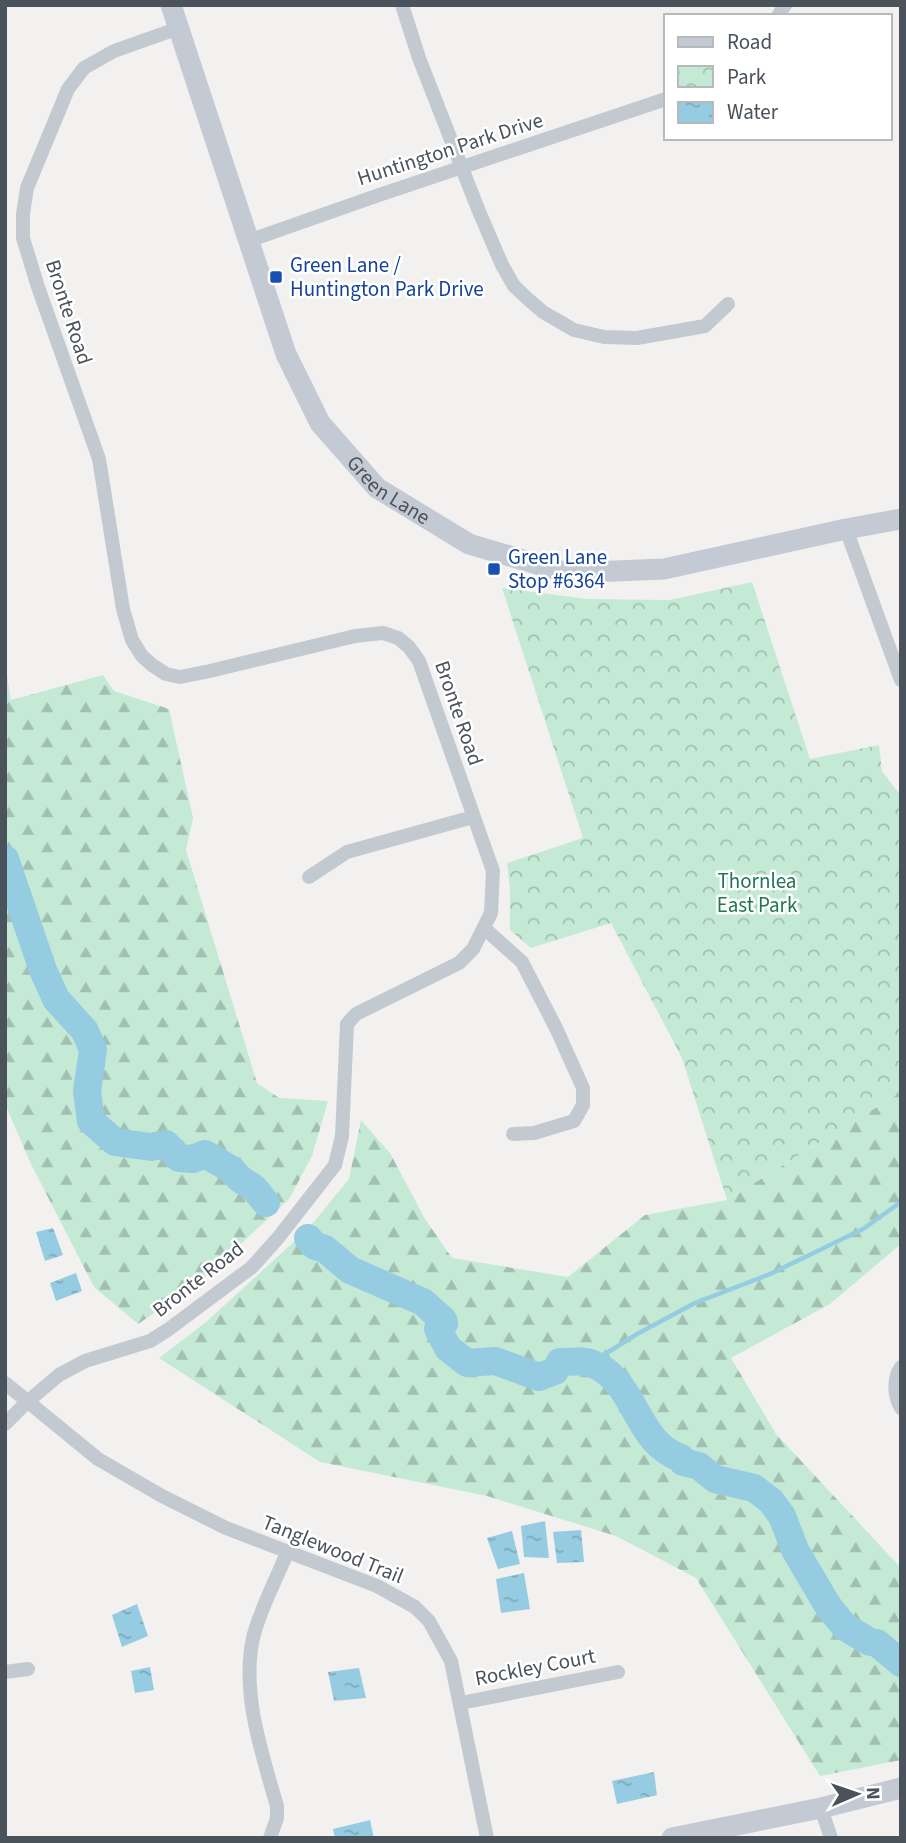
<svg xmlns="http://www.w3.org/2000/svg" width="906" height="1843" font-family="'Source Sans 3',sans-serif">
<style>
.forest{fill:url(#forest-firs)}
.park{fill:url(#park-crowns)}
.water{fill:url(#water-ripples)}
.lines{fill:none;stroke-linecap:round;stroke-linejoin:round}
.stream{stroke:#96cce2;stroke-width:4.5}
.river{stroke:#96cce2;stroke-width:28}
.street{stroke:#c3c9d0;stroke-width:14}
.secondary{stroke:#c3cad4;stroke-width:21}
.transit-dot{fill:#1a4fb4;stroke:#fff;stroke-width:2.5}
.labels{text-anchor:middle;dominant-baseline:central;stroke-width:5;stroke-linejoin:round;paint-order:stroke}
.street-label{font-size:21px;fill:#4a525b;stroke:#fff}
.transit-label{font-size:21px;fill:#164399;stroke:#fff;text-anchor:start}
.park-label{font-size:21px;fill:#227552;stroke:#fff}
</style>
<defs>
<pattern id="forest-firs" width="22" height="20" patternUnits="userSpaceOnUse" patternTransform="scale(1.75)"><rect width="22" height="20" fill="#c4ead6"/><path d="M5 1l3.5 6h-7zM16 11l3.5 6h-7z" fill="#a1c0b1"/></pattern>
<pattern id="park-crowns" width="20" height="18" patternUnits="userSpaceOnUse" patternTransform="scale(1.75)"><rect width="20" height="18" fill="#c4ead6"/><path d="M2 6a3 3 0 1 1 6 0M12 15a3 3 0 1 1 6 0" fill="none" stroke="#a1c0b1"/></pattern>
<pattern id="water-ripples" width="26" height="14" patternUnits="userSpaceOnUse" patternTransform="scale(1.75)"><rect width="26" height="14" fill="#96cce2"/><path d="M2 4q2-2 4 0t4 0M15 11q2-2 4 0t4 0" fill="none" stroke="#7ca8ba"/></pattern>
</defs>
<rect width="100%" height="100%" fill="#f2f1f0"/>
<g class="forest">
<polygon points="5,664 11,700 103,675 114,691 169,709 193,818 186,850 257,1083 279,1098 328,1101 312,1156 289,1199 201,1281 138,1324 94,1287 31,1164 5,1104"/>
<polygon points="901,1092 901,1244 830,1304 731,1358 776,1434 901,1568 901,1760 820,1776 696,1578 616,1536 487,1496 320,1462 159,1358 206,1322 308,1229 349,1179 361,1120 390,1153 425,1219 452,1258 568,1277 645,1215 727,1200"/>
</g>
<polygon class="park" points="752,582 810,759 879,745 882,771 901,796 901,1092 727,1200 682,1058 611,923 531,948 510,930 510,888 507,863 583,838 502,588 587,599 670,600"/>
<g class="water">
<polygon points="53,1228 63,1255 45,1261 36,1232"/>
<polygon points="76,1273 82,1291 56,1301 50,1283"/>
<polygon points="545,1521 549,1558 524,1557 521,1526"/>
<polygon points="581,1530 584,1562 557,1563 553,1532"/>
<polygon points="512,1531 520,1564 498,1569 487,1538"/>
<polygon points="524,1573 530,1609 501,1613 496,1579"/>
<polygon points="137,1604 148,1636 122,1647 112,1615"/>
<polygon points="150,1667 154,1690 135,1693 131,1671"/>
<polygon points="359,1668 366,1698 334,1701 328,1672"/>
<polygon points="654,1772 657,1795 617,1804 612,1781"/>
<polygon points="370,1820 374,1838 335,1838 333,1829"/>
</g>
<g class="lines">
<polyline class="stream" points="591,1363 637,1334 695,1303 770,1274 863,1229 901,1202"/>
<g class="river">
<polyline points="5,859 43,970 56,999 85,1031 93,1050 87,1091 91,1121 115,1142 151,1147 166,1144 179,1158 193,1159 205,1154 232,1170 240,1179 254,1188 266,1203"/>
<path d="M308,1238L315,1246L325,1249L350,1270L423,1302L443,1320L444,1323L438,1329L448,1348L467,1363L495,1361L539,1377L555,1371L560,1362C570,1362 584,1360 593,1364C637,1382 635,1443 681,1458L683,1462L699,1466L715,1479L754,1488L771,1501L782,1516L795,1550L828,1606L845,1627L870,1642L877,1643L901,1663"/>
</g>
<g class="street">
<polyline points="402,5 419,58 478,209 502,265 514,286 529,300 543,312 574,330 604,337 637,338 705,326 728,304"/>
<polyline points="778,16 785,5"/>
<polyline points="248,241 379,195 666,99"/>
<polyline points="846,529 901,680"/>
<polyline points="309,877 347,852 473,817"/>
<polyline points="484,928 522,962 556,1028 583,1088 583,1105 574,1121 534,1133 513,1134"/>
<path d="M901,1367C893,1378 894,1396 901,1408"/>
<polyline points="5,1383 98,1459 162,1496 226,1528 377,1586 415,1607 429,1621 451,1661 487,1838"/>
<polyline points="5,1424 27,1402 59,1375 85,1361 150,1341 169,1329 252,1267 278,1238 335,1165 342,1136 347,1024 356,1014 459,963 473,949 491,913 493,871 419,661 409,647 398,638 383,633 355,636 210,671 180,677 166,674 152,665 142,656 132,640 123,609 99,459 38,287 23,238 23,214 27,188 68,89 84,68 114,51 179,28"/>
<polyline points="5,1672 28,1669"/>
<polyline points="461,1703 618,1672"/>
<polyline points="821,1808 831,1838"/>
<path d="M270,1838L277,1818V1806C262,1754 241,1693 253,1638C260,1609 276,1580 287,1553"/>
</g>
<g class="secondary">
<path id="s1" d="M171,5L286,354L320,423L377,488L469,544L567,573L664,569L846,529L901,519"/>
<polyline points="672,1838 821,1808 901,1788"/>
</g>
</g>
<g class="transit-dot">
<rect x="269" y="270" width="14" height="14" rx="3.5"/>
<rect x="487" y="562" width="14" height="14" rx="3.5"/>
</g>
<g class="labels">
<g class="street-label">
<text transform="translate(450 149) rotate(-18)">Huntington Park Drive</text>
<text transform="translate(69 312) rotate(72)">Bronte Road</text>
<text stroke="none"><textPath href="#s1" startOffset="541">Green Lane</textPath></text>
<text transform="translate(459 713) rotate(71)">Bronte Road</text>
<text transform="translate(198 1279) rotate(-38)">Bronte Road</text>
<text transform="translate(333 1549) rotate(22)">Tanglewood Trail</text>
<text transform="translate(535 1667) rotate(-11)">Rockley Court</text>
</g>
<g class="transit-label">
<text x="290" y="265">Green Lane /<tspan x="290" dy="24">Huntington Park Drive</tspan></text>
<text x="508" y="557">Green Lane<tspan x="508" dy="24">Stop #6364</tspan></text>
</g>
<g class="park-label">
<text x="757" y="881">Thornlea<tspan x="757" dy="24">East Park</tspan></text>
</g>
</g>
<rect width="906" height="1843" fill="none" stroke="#4a525b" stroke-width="14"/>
<rect x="664" y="14" width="228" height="126" fill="#ffffff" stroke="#b7babd" stroke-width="2"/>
<rect x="678" y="37" width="35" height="10" fill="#c3cad4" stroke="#b7babd" stroke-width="2"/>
<text x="727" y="49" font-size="21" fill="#4a525b">Road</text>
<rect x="678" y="66" width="35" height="21" fill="url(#park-crowns)" stroke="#b7babd" stroke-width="2"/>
<text x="727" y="84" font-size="21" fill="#4a525b">Park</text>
<rect x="678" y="102" width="35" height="21" fill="url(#water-ripples)" stroke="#b7babd" stroke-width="2"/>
<text x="727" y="119" font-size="21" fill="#4a525b">Water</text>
<g transform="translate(857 1794) rotate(88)" stroke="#ffffff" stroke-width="5" paint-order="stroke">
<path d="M0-5L12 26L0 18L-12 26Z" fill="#4a525b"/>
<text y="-10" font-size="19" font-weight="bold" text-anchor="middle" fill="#4a525b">N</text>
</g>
</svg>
